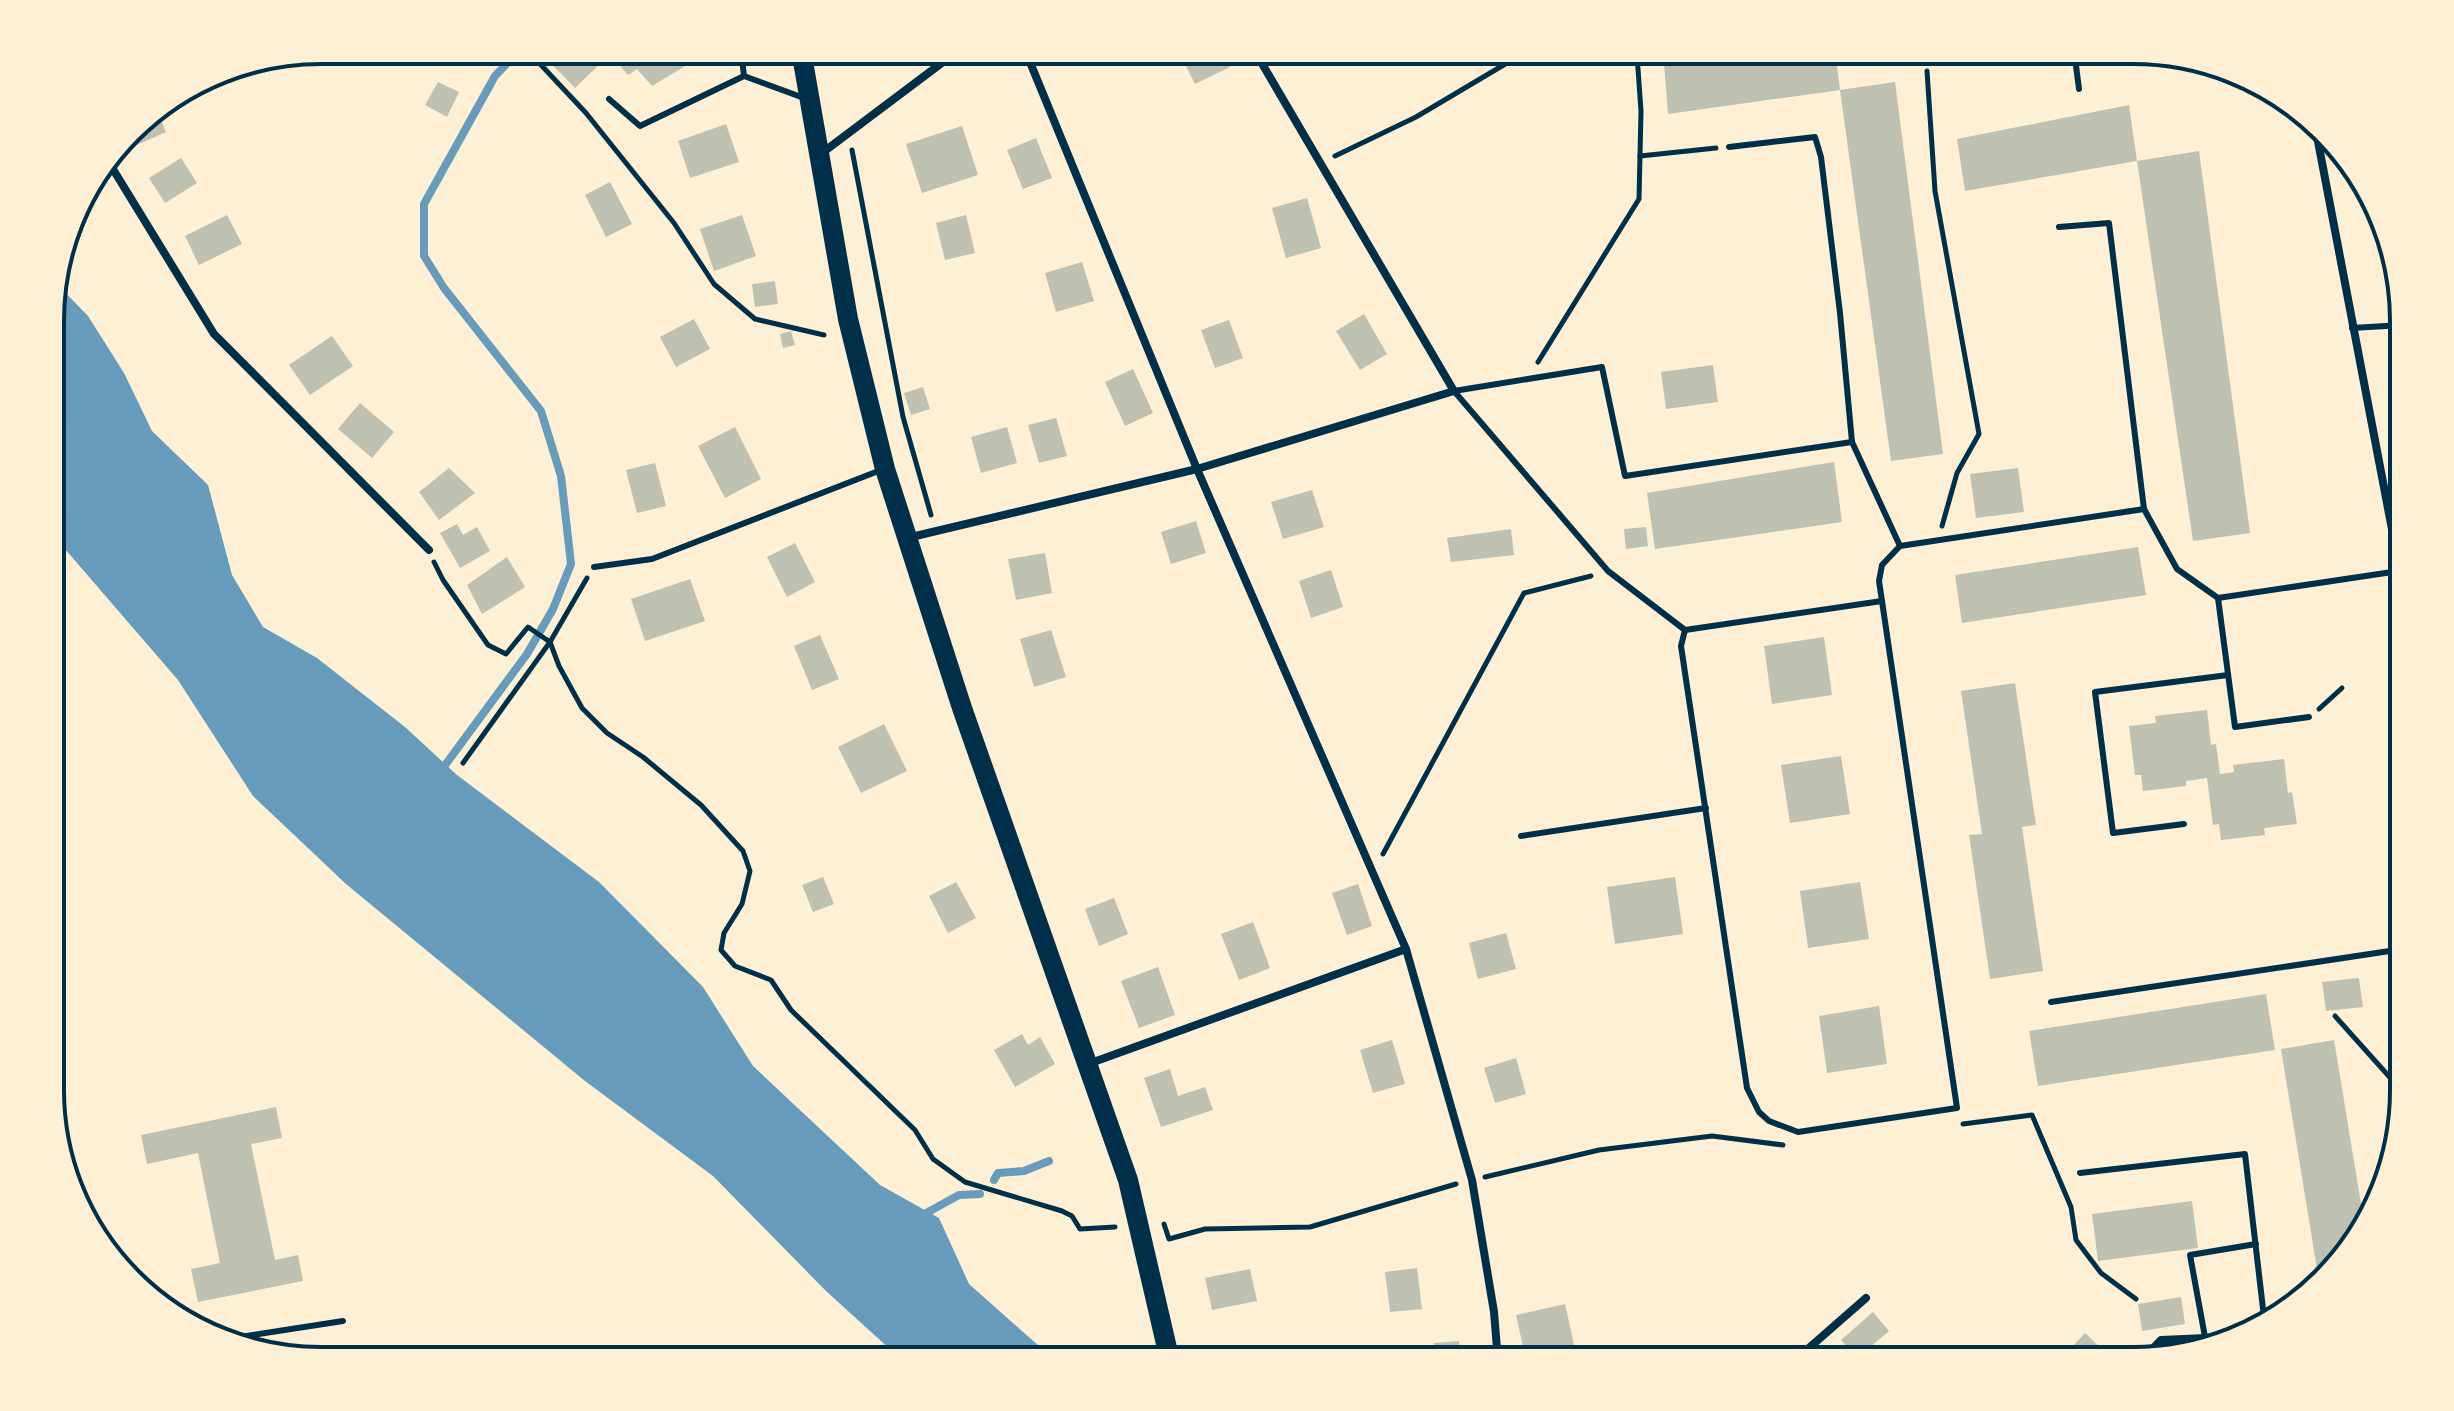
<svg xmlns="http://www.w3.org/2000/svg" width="2454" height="1411" font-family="Barlow,sans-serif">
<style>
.water{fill:#669bbc}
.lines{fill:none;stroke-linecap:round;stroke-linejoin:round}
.stream{stroke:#669bbc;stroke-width:8}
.building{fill:#bec0b2}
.path{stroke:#003049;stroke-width:5}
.service{stroke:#003049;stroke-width:6}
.minor{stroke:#003049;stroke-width:8}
.primary{stroke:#003049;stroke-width:20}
.rim{fill:none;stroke:#003049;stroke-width:4}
</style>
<rect width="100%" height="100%" fill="#fdf0d5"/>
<polygon class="water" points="54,281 88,316 124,373 152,431 208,485 232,575 263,627 317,658 405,727 457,775 599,882 703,987 753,1066 880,1185 939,1218 969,1284 1039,1346 1047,1361 903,1361 826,1291 713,1176 585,1081 346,884 253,796 178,680 52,534"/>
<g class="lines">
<g class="stream">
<polyline points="440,772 527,654 553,609 571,564 561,476 541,411 444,288 424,256 424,204 495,76 514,56"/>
<polyline points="994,1180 998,1173 1024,1171 1049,1161"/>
<polyline points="919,1217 959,1195 980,1194"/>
</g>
</g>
<g class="building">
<polygon points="361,50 387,50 369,62"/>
<polygon points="548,50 712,50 652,86 637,69 628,75 610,54 575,88 543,55"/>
<polygon points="880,50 911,50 912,51 882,58"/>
<polygon points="1055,50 1083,50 1059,60"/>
<polygon points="1178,50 1222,50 1230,67 1195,84"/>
<polygon points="1737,50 1835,50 1840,90 1668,114 1664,62"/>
<polygon points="438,82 459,92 447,117 425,105"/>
<polygon points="1895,82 1943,454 1891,461 1840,90"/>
<polygon points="2129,105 2137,161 1965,191 1957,139"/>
<polygon points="156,108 166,132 130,148 126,138 142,117"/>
<polygon points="726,124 739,162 690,178 678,141"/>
<polygon points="962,126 978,175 922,193 906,144"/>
<polygon points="1036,138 1052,178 1023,189 1007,150"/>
<polygon points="2199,151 2250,533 2193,541 2137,161"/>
<polygon points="181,158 197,183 165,203 149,178"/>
<polygon points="610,182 632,224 606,237 585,195"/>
<polygon points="1307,198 1321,248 1286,258 1272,208"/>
<polygon points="227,215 242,244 199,265 185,236"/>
<polygon points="742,215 756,256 714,271 700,229"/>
<polygon points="966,215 975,253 945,260 936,223"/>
<polygon points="1082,262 1094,301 1056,312 1045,273"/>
<polygon points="2392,271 2393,271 2402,297 2392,297"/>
<polygon points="775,281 778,304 755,307 752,284"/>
<polygon points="1364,314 1387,354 1360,370 1336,331"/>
<polygon points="694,319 710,349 676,367 660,337"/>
<polygon points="1229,320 1243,358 1215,368 1201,330"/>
<polygon points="791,331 795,345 783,348 780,334"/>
<polygon points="332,336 353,366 310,395 289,365"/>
<polygon points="1713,365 1718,402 1666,409 1661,372"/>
<polygon points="1133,369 1153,413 1125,426 1105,382"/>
<polygon points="923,387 930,409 911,415 904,393"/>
<polygon points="360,403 394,432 372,458 338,429"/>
<polygon points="1056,418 1067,456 1039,463 1028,425"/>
<polygon points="735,427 761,479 725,498 698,446"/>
<polygon points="1007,427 1017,463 981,473 971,437"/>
<polygon points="1834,462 1842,522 1655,549 1647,493"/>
<polygon points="655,463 666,506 637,513 626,470"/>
<polygon points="449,468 475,493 439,520 419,492"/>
<polygon points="2018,468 2024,512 1976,518 1970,474"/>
<polygon points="1312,490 1324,527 1283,539 1271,502"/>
<polygon points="1196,521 1206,553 1171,564 1161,532"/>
<polygon points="457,524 463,535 477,527 490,551 460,568 440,533"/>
<polygon points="1646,527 1648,546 1626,549 1624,529"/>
<polygon points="1511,529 1514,555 1451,562 1447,538"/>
<polygon points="795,543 815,582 787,597 767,557"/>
<polygon points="2138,547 2146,595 1962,623 1955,575"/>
<polygon points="1045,553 1052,593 1016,600 1008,559"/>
<polygon points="507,557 525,587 482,614 467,585"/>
<polygon points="1331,570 1343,607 1311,618 1299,581"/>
<polygon points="690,579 705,621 645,641 631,599"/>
<polygon points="1051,630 1066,677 1034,687 1020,639"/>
<polygon points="820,635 839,679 812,690 794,646"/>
<polygon points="1824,637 1832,695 1772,704 1764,646"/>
<polygon points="2015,683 2036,825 2022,827 2043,971 1990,979 1969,835 1982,834 1961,691"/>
<polygon points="2207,710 2211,745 2216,744 2220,774 2234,772 2233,765 2284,759 2288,793 2292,792 2297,824 2264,828 2265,835 2221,840 2219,824 2213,825 2207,778 2186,781 2186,786 2143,791 2141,775 2135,775 2129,726 2156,723 2155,716"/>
<polygon points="884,724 907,771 861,793 838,747"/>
<polygon points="1841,756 1850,814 1790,823 1781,765"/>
<polygon points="823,877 834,904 813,912 802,885"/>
<polygon points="1675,877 1683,934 1615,944 1607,887"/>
<polygon points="956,882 976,918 948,933 929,896"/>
<polygon points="1860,882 1869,939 1808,948 1800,891"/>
<polygon points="1358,884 1372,926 1347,935 1332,893"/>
<polygon points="1114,898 1128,934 1099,946 1085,909"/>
<polygon points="1253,922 1270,968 1239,980 1221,934"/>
<polygon points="1506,933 1516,969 1478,979 1469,943"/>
<polygon points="1158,967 1175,1015 1139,1028 1121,981"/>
<polygon points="2359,978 2363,1007 2326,1011 2322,982"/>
<polygon points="2266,994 2275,1050 2038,1086 2029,1031"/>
<polygon points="1879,1006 1887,1064 1827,1073 1819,1016"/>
<polygon points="1022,1034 1028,1045 1040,1037 1055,1064 1015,1087 994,1050"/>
<polygon points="1392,1040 1405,1084 1373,1093 1360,1050"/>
<polygon points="2334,1040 2365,1228 2318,1275 2281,1049"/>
<polygon points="1516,1058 1526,1094 1495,1103 1484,1068"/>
<polygon points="1170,1069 1178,1096 1205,1087 1213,1110 1161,1127 1144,1078"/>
<polygon points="276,1107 282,1138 251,1144 275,1260 298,1255 303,1281 198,1302 191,1269 220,1263 198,1153 147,1164 141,1135"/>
<polygon points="2192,1201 2198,1248 2098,1261 2092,1214"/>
<polygon points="1417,1268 1422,1309 1390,1312 1385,1272"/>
<polygon points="1250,1269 1257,1301 1212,1310 1205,1278"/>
<polygon points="2181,1297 2185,1324 2142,1331 2138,1304"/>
<polygon points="1565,1304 1575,1349 1526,1360 1516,1315"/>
<polygon points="1873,1312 1889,1331 1857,1358 1841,1340"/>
<polygon points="2085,1333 2104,1351 2095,1360 2060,1360"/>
<polygon points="1459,1341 1461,1361 1435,1361 1434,1343"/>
</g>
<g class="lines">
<g class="path">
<polyline points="527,50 586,113 674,223 714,284 755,319 824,335"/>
<polyline points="534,57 541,50"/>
<polyline points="1927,71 1935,191 1979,434 1957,473 1942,526"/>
<polyline points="852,150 903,417 931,515"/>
<polyline points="1335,156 1416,117 1512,60 1539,50"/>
<polyline points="1640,156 1716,148"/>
<polyline points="1538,362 1639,199 1641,111 1637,55 1641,50"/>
<polyline points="434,562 443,580 488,645 506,654 528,627 550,642 559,666 582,708 607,733 643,757 701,805 743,851 750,871 742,904 724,933 721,950 735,966 771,980 791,1010 915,1130 933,1159 965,1182 1062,1211 1072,1216 1080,1229 1115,1227"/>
<polyline points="2319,709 2342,688"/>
<polyline points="463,763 550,642 587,578"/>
<polyline points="1383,854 1524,593 1591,576"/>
<polyline points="2397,963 2403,999"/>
<polyline points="2335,1016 2403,1092"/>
<polyline points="1963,1124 2032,1115 2071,1207 2076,1240 2101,1273 2136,1299"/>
<polyline points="1485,1177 1599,1150 1712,1136 1783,1145"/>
<polyline points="1164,1224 1169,1239 1205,1229 1310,1227 1456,1184"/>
</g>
<g class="service">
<polyline points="2074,50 2079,89"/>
<polyline points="744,76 804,98"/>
<polyline points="609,99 640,126 744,76 741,50"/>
<polyline points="1729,147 1815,137 1821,157 1840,313 1852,442"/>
<polyline points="2059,227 2109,223 2144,509 2177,569 2218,598 2399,571"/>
<polyline points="2352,328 2403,325"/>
<polyline points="1454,391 1602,367 1625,476 1852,442 1900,546"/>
<polyline points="1454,391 1608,571 1685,630 1882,601"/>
<polyline points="594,567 652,559 881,470"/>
<polyline points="2218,598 2235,727 2309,717"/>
<polyline points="1685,630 1681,646 1747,1088 1759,1112 1769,1121 1798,1132 1957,1108 1879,581 1882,565 1900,546 2144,509"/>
<polyline points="2184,824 2113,833 2095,692 2228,675"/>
<polyline points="1521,836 1706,808"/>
<polyline points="2051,1002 2403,949"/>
<polyline points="2080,1173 2245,1154 2265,1326"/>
<polyline points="2205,1337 2190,1255 2256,1244"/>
<polyline points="233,1338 343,1321"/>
</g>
<g class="minor">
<polyline points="1025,50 1197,469 1406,949 1472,1180 1494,1312 1498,1361"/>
<polyline points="2316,131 2403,587"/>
<polyline points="822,153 959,50"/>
<polyline points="108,161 214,334 429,550"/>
<polyline points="907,538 1197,469 1454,391 1254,50"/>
<polyline points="1088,1064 1406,949"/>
<polyline points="2142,1360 2161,1340 2229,1337"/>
<polyline points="1794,1361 1866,1298"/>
</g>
<polyline class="primary" points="801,50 848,319 885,469 962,708 1128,1180 1170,1361"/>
</g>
<path d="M0 0H2454V1411H0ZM321 64H2133A257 257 0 0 1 2390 321V1090A257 257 0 0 1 2133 1347H321A257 257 0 0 1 64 1090V321A257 257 0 0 1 321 64Z" fill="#fdf0d5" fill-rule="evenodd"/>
<path class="rim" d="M321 64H2133A257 257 0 0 1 2390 321V1090A257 257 0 0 1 2133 1347H321A257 257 0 0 1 64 1090V321A257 257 0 0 1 321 64Z"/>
</svg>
